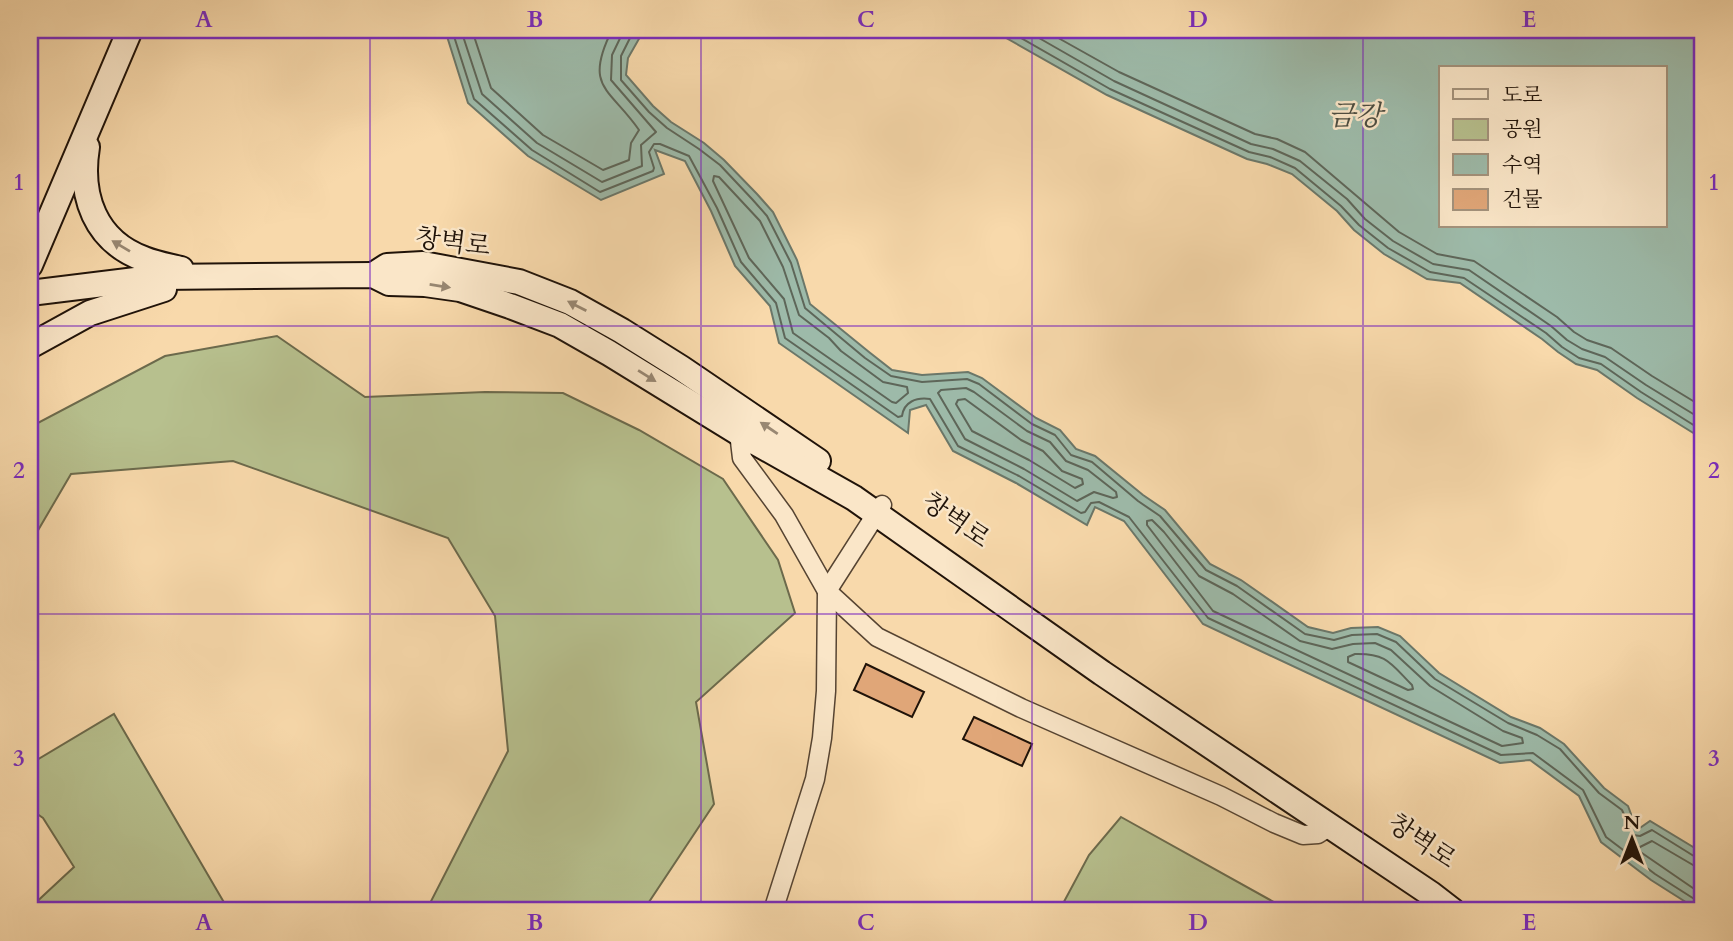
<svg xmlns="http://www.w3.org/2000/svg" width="1733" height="941" font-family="Cardo,'Noto Serif KR',serif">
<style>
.green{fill:#b7c08e;stroke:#6c6a4c;stroke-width:2}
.water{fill:#9dbaa9;stroke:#6b7769;stroke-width:2;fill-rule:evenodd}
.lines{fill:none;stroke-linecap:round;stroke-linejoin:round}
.shore{stroke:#5e6659;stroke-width:2}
.building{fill:#e0a678;stroke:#201309;stroke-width:2}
.street-casing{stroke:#564432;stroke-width:21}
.secondary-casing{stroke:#201309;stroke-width:28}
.street{stroke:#fae6c8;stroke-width:18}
.secondary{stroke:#fae6c8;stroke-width:24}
.oneway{fill:#988772}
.grid{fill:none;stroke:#7b2cbf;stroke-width:2;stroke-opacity:0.55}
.labels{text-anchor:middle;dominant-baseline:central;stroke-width:5;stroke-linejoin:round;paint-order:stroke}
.street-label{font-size:26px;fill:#201309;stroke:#fae6c8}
.water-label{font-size:28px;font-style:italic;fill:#4c4d41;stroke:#fae6c8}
.neatline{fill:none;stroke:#7b2cbf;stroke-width:2.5}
.grid-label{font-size:23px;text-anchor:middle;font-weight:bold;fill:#7b2cbf}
</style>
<rect width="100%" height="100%" fill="#f8d9ab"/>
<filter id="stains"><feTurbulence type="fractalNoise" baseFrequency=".00286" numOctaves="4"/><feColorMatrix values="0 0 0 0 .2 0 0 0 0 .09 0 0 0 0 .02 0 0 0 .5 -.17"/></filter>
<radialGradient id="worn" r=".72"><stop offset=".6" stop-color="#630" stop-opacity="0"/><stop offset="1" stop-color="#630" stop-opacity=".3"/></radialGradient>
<g class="green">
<polygon points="277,336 365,397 485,392 563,393 639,430 723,479 778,560 795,613 696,702 714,804 643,911 426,911 508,751 495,616 448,538 233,461 71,474 30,544 30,430 32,426 165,356"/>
<polygon points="114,714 229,911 30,911 30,908 74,867 43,818 30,809 30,764"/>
<polygon points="1121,817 1290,911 1059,911 1089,855"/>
</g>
<g class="water">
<polygon points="445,30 644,30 628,58 626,75 653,106 671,122 704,143 724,160 757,194 773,212 797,260 810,304 869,352 892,370 922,375 968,372 982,378 1036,418 1060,430 1076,449 1095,456 1143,495 1165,510 1210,564 1241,580 1308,627 1333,633 1351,628 1378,627 1400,636 1439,673 1511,717 1540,728 1564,744 1604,788 1628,806 1637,830 1650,821 1703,853 1703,911 1700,911 1651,880 1601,842 1579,796 1530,760 1500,763 1203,624 1124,521 1095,507 1087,525 1016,483 953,451 926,405 910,410 908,433 779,343 770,306 735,266 711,211 685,161 655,150 664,174 601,200 528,156 468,103"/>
<path d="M992,30H1703V439L1637,398L1597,370L1576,364L1558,352L1542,339L1460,283L1427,279L1384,254L1354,230L1337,211L1292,174L1267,164L1247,159L1107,95ZM1441,68H1665V226H1441Z"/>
</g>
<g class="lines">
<g class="shore">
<path d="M452,30L474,99L532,150L600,192L653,171L654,168L649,152L654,144H660L689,156L717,208L741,262L776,303L785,338L898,417L902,416C904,402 916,397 930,399L958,446L1019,476L1081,513L1085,512L1091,503L1099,502L1129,517L1208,618L1501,755L1533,753L1583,790L1606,837L1655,874L1699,902L1702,911"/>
<polyline points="461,30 482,94 537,143 602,182 642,166 641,145 656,132 611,80 612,55 624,30"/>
<path d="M472,30L491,88L543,135L603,170L629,160L631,143L639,130C610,88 583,88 612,30"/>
<polyline points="634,30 621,56 621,80 649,112 667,128 699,149 720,165 752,199 767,216 791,263 805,308 865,358 891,376 922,382 967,379 979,384 1032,424 1055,435 1071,455 1092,462 1138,501 1160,516 1206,570 1237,586 1305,634 1334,640 1352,635 1377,634 1396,642 1435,679 1508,723 1537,735 1560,749 1599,793 1622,810 1633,835 1640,836 1652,830 1697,858 1703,858"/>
<polyline points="1007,30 1110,89 1249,152 1270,157 1295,168 1341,206 1359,225 1388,248 1430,272 1464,278 1546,333 1562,347 1579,358 1601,364 1641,392 1703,431"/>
<polyline points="1025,30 1114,81 1251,144 1273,149 1300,161 1347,199 1365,219 1393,241 1433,264 1469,270 1551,326 1567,340 1582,349 1605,357 1646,385 1703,420"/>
<polyline points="1044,30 1119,72 1255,134 1277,139 1305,152 1399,232 1437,254 1474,261 1557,317 1574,332 1587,340 1611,348 1652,376 1703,407"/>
<polygon points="714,176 719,177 760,221 783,267 799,315 829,338 841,351 883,382 907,387 908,393 896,403 892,402 793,333 784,299 749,258 713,181"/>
<polygon points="966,388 974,392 1027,431 1050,442 1066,461 1088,470 1116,492 1117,497 1113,498 1094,492 1077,501 1024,469 965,439 938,393 941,390"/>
<polygon points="965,399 1021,440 1043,451 1062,471 1082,479 1083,484 1075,488 1029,460 972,431 956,404 958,400"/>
<polygon points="1152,520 1164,532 1199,576 1233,594 1300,641 1332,649 1353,644 1375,643 1391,650 1430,686 1503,731 1522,738 1523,743 1502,746 1213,611 1147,525 1147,521"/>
<path d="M1355,654C1387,653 1391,664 1412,685L1413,689L1408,690L1348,662V657Z"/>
<polyline points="1703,867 1693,865 1652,841 1638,848 1639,851 1703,895"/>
</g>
</g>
<g class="building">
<polygon points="866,664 924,692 912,717 854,690"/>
<polygon points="974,717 1032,744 1022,766 963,739"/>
</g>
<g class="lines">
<g class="street-casing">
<g id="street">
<polyline points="739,433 742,458 784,515 827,591 877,637 1021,708 1221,796 1274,823 1303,835 1318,834 1329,827"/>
<polyline points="773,911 815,779 822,738 826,691 827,591 882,505"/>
</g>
</g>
<g class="secondary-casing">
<g id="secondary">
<path d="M87,147C79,196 95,241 144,259C156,264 169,266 181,269"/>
<polyline points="30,265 130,30"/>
<polyline points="373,275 387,266 423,264 519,282 570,302 622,331 681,368 818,461"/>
<polyline points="30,293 160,277 373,275 389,283 425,284 460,289 510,306 560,325 609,353 739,433 854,498 1102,673 1431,894 1453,911"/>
<polyline points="30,346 90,313 164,289"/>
</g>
</g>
<use href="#street" class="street"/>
<use href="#secondary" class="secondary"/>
</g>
<defs><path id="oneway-solid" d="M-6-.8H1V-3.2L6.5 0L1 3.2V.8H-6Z" transform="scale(1.75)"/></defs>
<g class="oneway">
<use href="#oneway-solid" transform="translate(121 246) rotate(-149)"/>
<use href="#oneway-solid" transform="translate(440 286) rotate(9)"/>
<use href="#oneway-solid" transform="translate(577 306) rotate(-153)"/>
<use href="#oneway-solid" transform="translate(647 376) rotate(32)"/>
<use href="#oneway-solid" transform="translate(769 428) rotate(-146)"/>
</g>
<path class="grid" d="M370,30V911M701,30V911M1032,30V911M1363,30V911M30,326H1703M30,614H1703"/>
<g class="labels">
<g class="street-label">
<text transform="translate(453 242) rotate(7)">창벽로</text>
<text transform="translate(956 520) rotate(35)">창벽로</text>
<text transform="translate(1422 841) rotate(34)">창벽로</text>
</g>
<g class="water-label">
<text x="1355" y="116">금강</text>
</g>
</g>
<rect width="1733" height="941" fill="none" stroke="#f8d9ab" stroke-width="77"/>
<rect x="1439" y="66" width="228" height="161" fill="#fae6c8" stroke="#a3927c" stroke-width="2"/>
<rect x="1453" y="89" width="35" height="10" fill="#fae6c8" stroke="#a3927c" stroke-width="2"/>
<text x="1502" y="102" font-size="21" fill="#201309">도로</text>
<rect x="1453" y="119" width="35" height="21" fill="#b7c08e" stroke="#a3927c" stroke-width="2"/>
<text x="1502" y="136" font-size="21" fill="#201309">공원</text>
<rect x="1453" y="154" width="35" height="21" fill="#9dbaa9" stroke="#a3927c" stroke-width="2"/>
<text x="1502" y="172" font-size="21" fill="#201309">수역</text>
<rect x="1453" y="189" width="35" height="21" fill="#e0a678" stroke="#a3927c" stroke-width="2"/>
<text x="1502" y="206" font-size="21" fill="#201309">건물</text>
<g transform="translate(1632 839)" stroke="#fae6c8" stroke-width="5" paint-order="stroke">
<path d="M0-5L12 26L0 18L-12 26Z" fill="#201309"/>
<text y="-10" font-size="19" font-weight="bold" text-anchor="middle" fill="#201309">N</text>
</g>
<rect x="38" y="38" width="1656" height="864" class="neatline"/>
<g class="grid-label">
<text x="204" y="27">A</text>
<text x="535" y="27">B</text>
<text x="866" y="27">C</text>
<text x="1198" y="27">D</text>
<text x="1529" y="27">E</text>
<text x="19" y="190">1</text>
<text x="1714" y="190">1</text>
<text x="19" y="478">2</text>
<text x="1714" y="478">2</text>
<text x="19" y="766">3</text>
<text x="1714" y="766">3</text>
<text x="204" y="930">A</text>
<text x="535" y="930">B</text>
<text x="866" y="930">C</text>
<text x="1198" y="930">D</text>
<text x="1529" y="930">E</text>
</g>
<rect width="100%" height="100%" filter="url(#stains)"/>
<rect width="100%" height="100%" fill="url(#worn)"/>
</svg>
